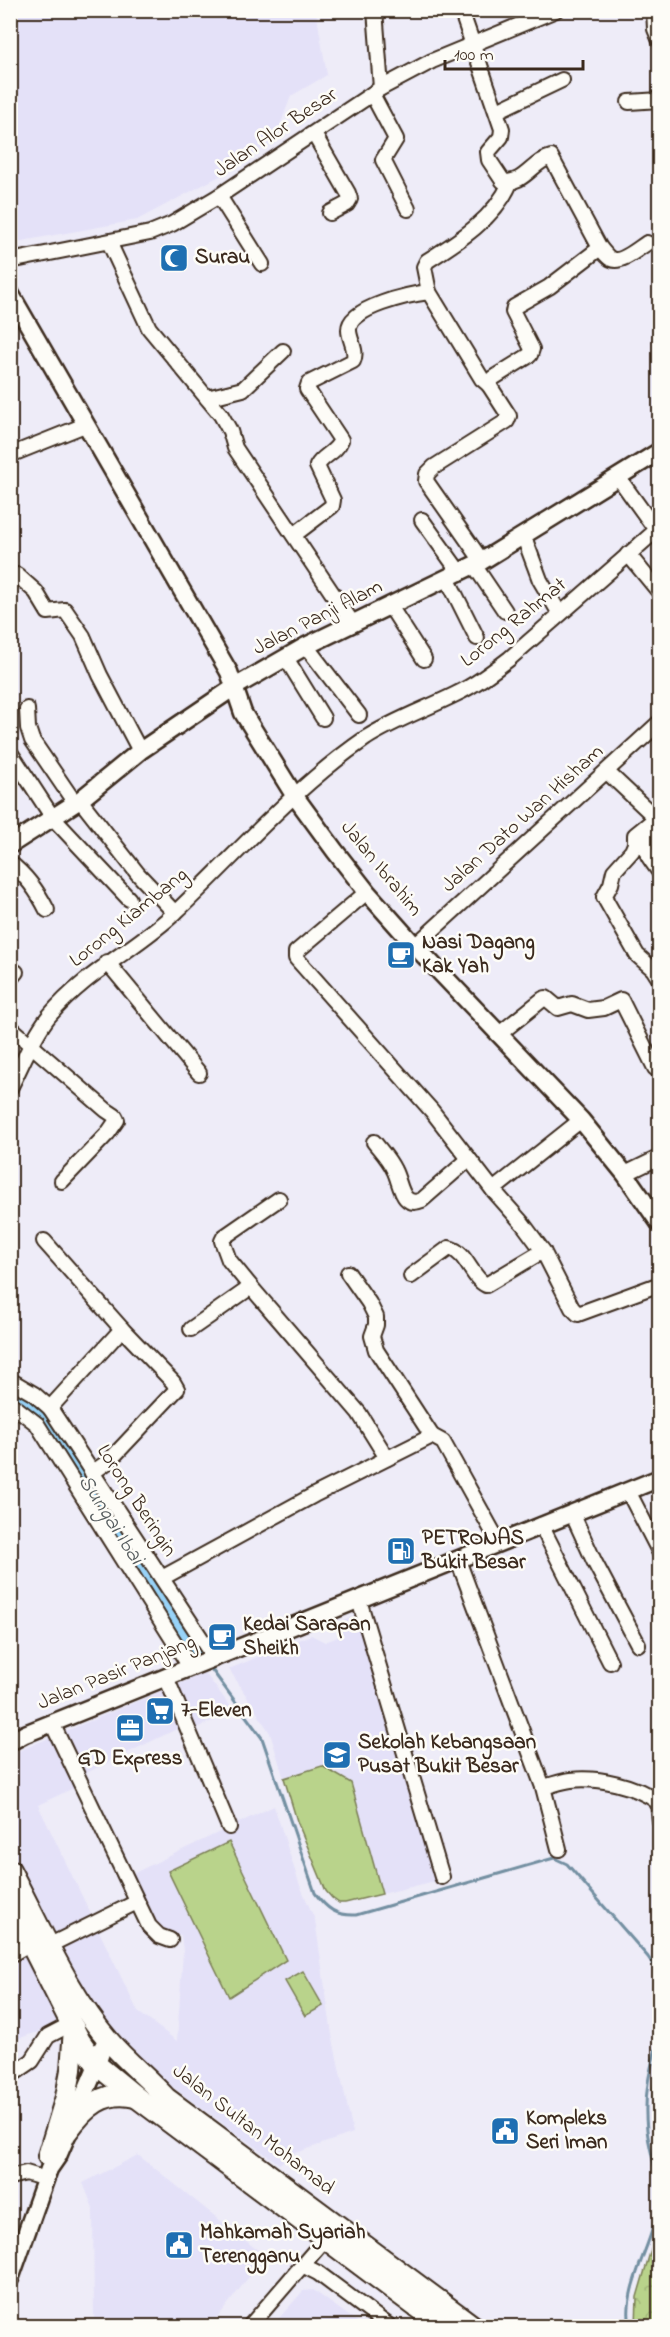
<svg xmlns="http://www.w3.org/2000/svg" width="670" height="2337" font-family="'Indie Flower',sans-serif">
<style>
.built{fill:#e4e1f8}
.green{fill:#b9d38b;stroke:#7a7e54;stroke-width:1.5}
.forest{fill:url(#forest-crowns);stroke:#7a7e54;stroke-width:1.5}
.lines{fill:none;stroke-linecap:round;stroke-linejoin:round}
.stream{stroke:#738fa1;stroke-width:3}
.river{stroke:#98d3f8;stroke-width:16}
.minor-casing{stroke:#3b2a1e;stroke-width:18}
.major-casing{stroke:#3b2a1e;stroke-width:21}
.highway-casing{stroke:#3b2a1e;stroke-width:24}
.minor{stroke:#fdfcf7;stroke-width:14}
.major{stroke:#fdfcf7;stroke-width:16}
.highway{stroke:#fdfcf7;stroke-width:20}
.labels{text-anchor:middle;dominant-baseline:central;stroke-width:5;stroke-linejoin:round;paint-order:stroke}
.street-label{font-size:21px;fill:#3b2a1e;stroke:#fdfcf7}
.poi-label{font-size:21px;font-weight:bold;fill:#3b2a1e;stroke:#fdfcf7;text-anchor:start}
.water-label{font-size:22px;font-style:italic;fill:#575d5f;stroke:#fdfcf7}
</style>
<defs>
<pattern id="forest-crowns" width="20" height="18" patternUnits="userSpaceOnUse" patternTransform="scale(1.5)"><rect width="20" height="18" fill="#b9d38b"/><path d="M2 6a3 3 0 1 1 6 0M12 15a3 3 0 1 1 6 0" fill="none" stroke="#a0b578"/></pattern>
</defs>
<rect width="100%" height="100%" fill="#eeecf8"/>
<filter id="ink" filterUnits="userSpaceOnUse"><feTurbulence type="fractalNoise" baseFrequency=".0167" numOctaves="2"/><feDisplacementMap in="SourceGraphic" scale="12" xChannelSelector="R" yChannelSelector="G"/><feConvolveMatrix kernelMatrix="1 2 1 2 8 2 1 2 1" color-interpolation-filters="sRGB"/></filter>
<g filter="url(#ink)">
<g class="built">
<polygon points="11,10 316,11 327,75 291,96 275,139 233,169 137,220 11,243"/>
<polygon points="358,1615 435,1881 345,1903 339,1903 326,1891 297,1821 270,1733 229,1669 311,1635 325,1642 338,1637 341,1622"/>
<polygon points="205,1673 234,1711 194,1729 191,1722 82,1775 86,1782 38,1805 138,2012 177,2041 183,1951 181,1935 155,1928 130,1875 274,1806 299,1883 315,1920 332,2035 353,2133 293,2154 279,2164 124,2052 102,2023 11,1848 11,1754"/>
<polygon points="10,1929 46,1992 58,2025 11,2041"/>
<polygon points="138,2155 265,2256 211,2326 91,2326 94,2324 93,2208 83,2183"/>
<polygon points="313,2290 363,2326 272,2326 303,2291"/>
</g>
<g class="green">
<polygon points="322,1766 351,1783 382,1894 345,1903 339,1903 332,1898 326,1891 297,1821 284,1778"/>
<polygon points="229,1842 286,1960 229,1997 168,1871"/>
<polygon points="303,1971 323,2006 305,2016 285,1981"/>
</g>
<g class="forest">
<path d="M659,2061V2161C652,2124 648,2097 659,2061Z"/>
<polygon points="659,2222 659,2326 636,2326 637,2297"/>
</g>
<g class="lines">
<g class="stream">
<path d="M212,1670L262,1738L315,1893C327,1909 336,1916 356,1915L554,1858L567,1864L648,1957L660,1975"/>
<path d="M630,2326C622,2288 653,2244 658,2207C661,2180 650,2155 647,2130C643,2094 650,2068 660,2035"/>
</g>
<polyline class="river" points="10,1397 29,1408 47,1425 199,1654"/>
<g class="minor-casing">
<g id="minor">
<polyline points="375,10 381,88"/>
<path d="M461,10L502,129L501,137L488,152L489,160L503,181C523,186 533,161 551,157L600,248L549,287L514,307L513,312L532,349L530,355L493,378L489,385L509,416L507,421L434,467L427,474L426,481L482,561"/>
<polyline points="654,10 655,29 660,41"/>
<polyline points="372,94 396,139 383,160 408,209"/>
<polyline points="629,102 660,100"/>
<polyline points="497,111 562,80"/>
<polyline points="314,134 348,193 350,199 347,204 330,213"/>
<polyline points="219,196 262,264"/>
<polyline points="109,242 149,328 221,415 230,431 235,448 353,624"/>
<path d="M600,248C603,251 607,257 611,259C621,264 639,248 647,243"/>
<polyline points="10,261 150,233 172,224 219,196 381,88 432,61 556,10"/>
<path d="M489,385L482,379L429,292L424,267L427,261C459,241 495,218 510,183"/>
<polyline points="207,398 243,389 283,351"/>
<polyline points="10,455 85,425"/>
<polyline points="618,477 656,530"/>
<polyline points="422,520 460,573"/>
<path d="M294,535L332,506L333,500L317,466C323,455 336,453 341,440L307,389L309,383L353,361C358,351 349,340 349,330C348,307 412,294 429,292"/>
<polyline points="524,537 540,580 560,614"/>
<polyline points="628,554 660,593"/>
<polyline points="474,565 505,611"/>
<polyline points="17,575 36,592 48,612 65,610 83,636 100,675 140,751"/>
<polyline points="447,578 477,638"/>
<polyline points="390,606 424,659"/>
<polyline points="306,646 359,715"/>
<polyline points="286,658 323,718"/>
<polyline points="27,709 28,728 32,740 75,803"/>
<polyline points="10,752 53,818 129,899"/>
<polyline points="607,772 656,818 635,835 635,844 632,851 614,871 611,884 604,897 637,955 653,969 660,980"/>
<polyline points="80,800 138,874 175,913"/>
<path d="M651,822L654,829C640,851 646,852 660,873"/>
<path d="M10,863C27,876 38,892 47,910"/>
<polyline points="367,892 296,952 296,958 432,1111 493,1190 523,1224 543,1251 572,1308 578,1314 660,1284"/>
<polyline points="415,946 660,722"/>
<polyline points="107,962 199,1073"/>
<polyline points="10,979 16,972"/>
<polyline points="10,1027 106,1110 115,1116 117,1120 108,1133 62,1181"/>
<polyline points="498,1035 543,999 546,998 558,1008 572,1004 588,1010 604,1008 621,1000 655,1068 660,1072"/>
<path d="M10,1088C22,1065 33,1036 49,1016C88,970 137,949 178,910C240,851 296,786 366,738C394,720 426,709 456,694C475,685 492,672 509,659L660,527"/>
<path d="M374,1142C381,1151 389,1159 394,1170C401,1183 401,1209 422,1200L469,1159"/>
<polyline points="625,1174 660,1157"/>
<polyline points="493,1190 581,1120"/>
<polyline points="279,1199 224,1237 222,1241 229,1260 251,1287 359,1413 387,1458"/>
<polyline points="44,1241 122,1329 173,1382 177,1389 109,1461 92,1473"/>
<polyline points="348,1273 369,1303 376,1317 376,1325 372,1336 376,1350 432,1436 443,1442 499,1543"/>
<path d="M411,1276L449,1248C467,1252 471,1278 486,1285L543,1251"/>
<polyline points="191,1329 251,1287"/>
<polyline points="10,1380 34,1394 50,1408 214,1658"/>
<polyline points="10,1403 37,1424 190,1667"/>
<polyline points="50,1408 122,1329"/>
<polyline points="628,1491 660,1553"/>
<polyline points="572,1513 594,1561 638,1644"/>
<polyline points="541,1525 610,1662"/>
<polyline points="458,1560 543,1787 559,1849"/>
<polyline points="162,1578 314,1495 432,1436"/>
<polyline points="359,1600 442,1877"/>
<polyline points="166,1677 229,1827"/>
<polyline points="52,1723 149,1926 159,1936 170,1940"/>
<path d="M543,1787C552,1785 562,1781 571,1780C598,1777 636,1785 658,1802L660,1821"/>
<polyline points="50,1945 137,1902"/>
<polyline points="10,1955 31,1943"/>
<polyline points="10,2076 32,2061 48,2036 71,2024"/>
<polyline points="10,2177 26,2173 46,2179"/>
<polyline points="304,2266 318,2273 389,2326"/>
<polyline points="250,2326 325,2239"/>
</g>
</g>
<g class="major-casing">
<g id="major">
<polyline points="10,293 229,672 243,713 294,795 335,851 367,892 415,946 581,1120 625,1174 660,1224"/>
<polyline points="10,845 80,800 140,751 233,688 306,646 482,561 660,451"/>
<polyline points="10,1742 25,1734 660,1478"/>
<polyline points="10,2279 49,2169 58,2156 97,2065 103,2046"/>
</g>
</g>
<g class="highway-casing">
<g id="highway">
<path d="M10,1870C41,1928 67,1992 110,2042C127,2062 148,2078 166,2098L473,2326"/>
<polyline points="10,1903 80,2041 97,2065 136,2097 442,2326"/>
<path d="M67,2132C85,2107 104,2089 136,2097"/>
<polyline points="48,2156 66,2097 71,2070 74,2028"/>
</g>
</g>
<use href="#minor" class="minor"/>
<use href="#major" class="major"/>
<use href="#highway" class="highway"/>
</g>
</g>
<defs>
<g id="mosque-square" transform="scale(1.5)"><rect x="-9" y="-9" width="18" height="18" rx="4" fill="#1f6fb2" stroke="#fdfcf7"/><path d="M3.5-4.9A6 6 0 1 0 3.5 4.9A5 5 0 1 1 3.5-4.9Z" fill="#fff"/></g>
<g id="cafe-square" transform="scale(1.5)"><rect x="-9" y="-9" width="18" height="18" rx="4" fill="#1f6fb2" stroke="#fdfcf7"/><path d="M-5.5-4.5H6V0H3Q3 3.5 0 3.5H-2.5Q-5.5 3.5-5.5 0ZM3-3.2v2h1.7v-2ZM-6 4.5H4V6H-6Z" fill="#fff"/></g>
<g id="fuel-square" transform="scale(1.5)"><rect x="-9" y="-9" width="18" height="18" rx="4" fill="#1f6fb2" stroke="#fdfcf7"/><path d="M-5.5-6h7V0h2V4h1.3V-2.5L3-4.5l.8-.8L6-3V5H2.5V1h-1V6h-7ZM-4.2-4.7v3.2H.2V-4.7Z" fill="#fff"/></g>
<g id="supermarket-square" transform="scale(1.5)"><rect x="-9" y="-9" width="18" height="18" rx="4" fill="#1f6fb2" stroke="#fdfcf7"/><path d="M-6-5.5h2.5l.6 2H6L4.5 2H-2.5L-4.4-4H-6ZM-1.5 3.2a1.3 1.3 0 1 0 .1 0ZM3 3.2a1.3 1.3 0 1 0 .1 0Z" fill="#fff"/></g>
<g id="office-square" transform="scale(1.5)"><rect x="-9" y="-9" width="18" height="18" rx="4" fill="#1f6fb2" stroke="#fdfcf7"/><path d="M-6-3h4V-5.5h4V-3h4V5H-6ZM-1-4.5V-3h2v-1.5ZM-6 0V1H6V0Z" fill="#fff"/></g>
<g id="school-square" transform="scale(1.5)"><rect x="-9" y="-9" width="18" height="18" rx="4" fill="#1f6fb2" stroke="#fdfcf7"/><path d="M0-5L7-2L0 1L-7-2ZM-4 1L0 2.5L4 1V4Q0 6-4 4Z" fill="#fff"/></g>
<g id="civic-square" transform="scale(1.5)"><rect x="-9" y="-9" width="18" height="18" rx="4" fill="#1f6fb2" stroke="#fdfcf7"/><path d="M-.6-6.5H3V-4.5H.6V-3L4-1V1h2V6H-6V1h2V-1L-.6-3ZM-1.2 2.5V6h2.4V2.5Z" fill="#fff"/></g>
</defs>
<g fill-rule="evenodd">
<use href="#mosque-square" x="174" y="258"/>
<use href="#cafe-square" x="401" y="955"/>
<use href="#fuel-square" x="401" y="1551"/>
<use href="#cafe-square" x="222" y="1637"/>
<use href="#supermarket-square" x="160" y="1711"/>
<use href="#office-square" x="130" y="1728"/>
<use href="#school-square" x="337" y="1755"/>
<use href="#civic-square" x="505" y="2131"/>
<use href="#civic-square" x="179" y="2245"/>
</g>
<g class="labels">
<g class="street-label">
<text transform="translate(276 133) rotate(-34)">Jalan Alor Besar</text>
<text transform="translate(318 618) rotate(-27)">Jalan Panji Alam</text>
<text transform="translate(514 623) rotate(-39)">Lorong Rahmat</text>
<text transform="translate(523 819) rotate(-42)">Jalan Dato Wan Hisham</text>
<text transform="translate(381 869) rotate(51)">Jalan Ibrahim</text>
<text transform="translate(129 918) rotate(-39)">Lorong Kiambang</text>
<text transform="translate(136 1501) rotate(57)">Lorong Beringin</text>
<text transform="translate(117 1673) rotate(-22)">Jalan Pasir Panjang</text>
<text transform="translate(253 2130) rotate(38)">Jalan Sultan Mohamad</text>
</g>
<g class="poi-label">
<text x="195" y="258">Surau</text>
<text x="422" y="943">Nasi Dagang<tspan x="422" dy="24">Kak Yah</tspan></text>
<text x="422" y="1539">PETRONAS<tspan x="422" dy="24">Bukit Besar</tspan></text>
<text x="243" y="1625">Kedai Sarapan<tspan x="243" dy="24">Sheikh</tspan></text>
<text x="181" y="1711">7-Eleven</text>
<text x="358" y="1743">Sekolah Kebangsaan<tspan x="358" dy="24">Pusat Bukit Besar</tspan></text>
<text x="130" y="1759" text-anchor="middle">GD Express</text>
<text x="526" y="2119">Kompleks<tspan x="526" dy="24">Seri Iman</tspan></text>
<text x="200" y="2233">Mahkamah Syariah<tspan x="200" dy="24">Terengganu</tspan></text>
</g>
<g class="water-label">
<text transform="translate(110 1520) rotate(57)">Sungai Ibai</text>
</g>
</g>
<rect width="670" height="2337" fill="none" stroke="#fdfcf7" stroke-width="36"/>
<rect x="18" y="18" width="634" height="2301" fill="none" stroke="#3b2a1e" stroke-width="2" filter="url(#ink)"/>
<path d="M445 60v9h138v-9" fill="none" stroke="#3b2a1e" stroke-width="3"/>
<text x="454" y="60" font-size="18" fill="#3b2a1e" stroke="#fdfcf7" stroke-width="4.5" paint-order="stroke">100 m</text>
</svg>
